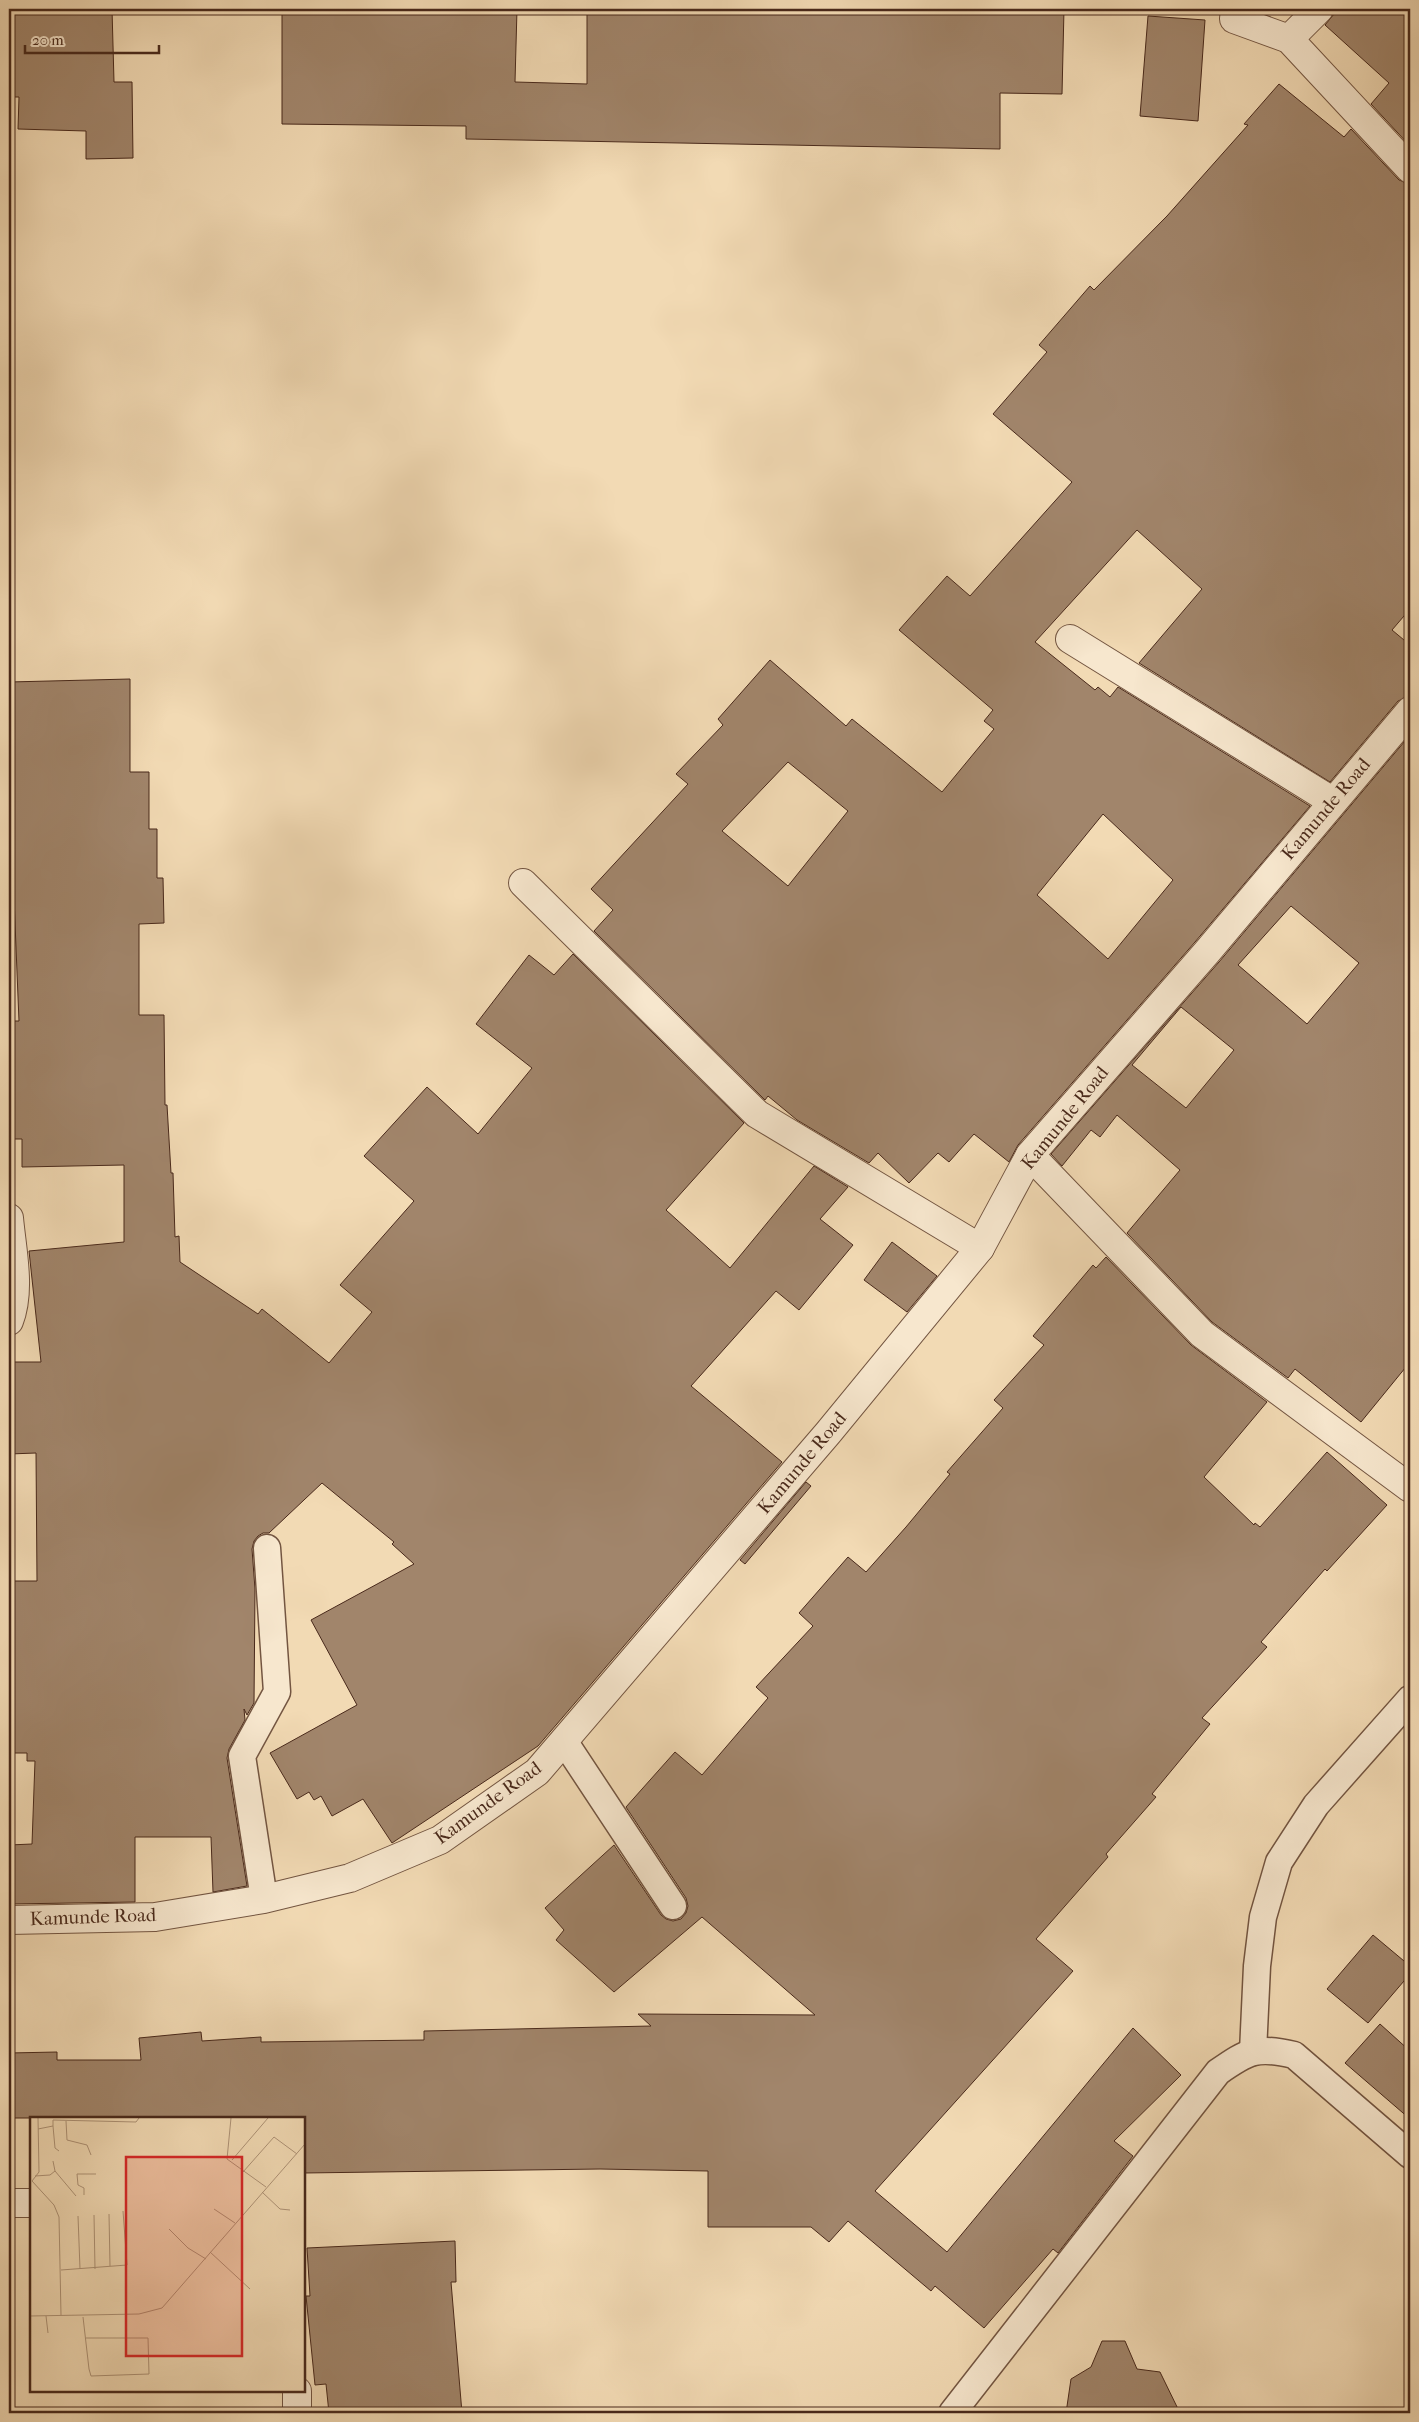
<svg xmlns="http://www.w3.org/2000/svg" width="1419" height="2422" font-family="'IM FELL French Canon',serif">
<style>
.building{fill:#a1856b;stroke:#49291b;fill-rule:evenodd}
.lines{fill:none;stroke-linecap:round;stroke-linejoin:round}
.service-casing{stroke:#735541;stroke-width:29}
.minor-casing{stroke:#735541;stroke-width:30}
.service{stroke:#f7e7ce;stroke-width:26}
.minor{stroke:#f7e7ce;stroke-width:28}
.labels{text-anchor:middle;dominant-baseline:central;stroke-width:4;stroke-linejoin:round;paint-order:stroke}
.street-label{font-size:19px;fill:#49291b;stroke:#f7e7ce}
.inset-road{fill:none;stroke:#ae9377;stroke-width:1}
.view{fill:#d62828;fill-opacity:0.15;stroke:#d62828;stroke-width:2.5}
.inset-edge{fill:none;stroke:#49291b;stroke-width:2.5}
</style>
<rect width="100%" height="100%" fill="#f2dab4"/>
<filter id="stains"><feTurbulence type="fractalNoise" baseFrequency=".004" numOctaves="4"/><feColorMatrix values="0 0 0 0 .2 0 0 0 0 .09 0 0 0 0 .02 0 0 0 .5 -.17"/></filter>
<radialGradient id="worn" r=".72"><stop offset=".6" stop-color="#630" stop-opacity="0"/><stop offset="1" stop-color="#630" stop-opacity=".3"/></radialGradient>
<g class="building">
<polygon points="9,9 112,9 114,82 132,82 133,158 86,159 86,131 18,129 19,97 9,97"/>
<polygon points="282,9 517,9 515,82 587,84 587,9 1064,9 1062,94 1000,93 1000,149 466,139 466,126 282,124"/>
<polygon points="1334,9 1410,9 1410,146 1371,104 1389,83 1325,25 1334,14"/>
<polygon points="1148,16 1205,20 1198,121 1140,116"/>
<path d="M1279,84L1344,137L1351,129L1399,180L1410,184V609L1392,630L1410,645V696L1398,701L1330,782L1139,663L1202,589L1137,530L1035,642L1095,690L1098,687L1110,697L1118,687L1310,806L1195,942L1018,1145L1009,1162L974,1134L949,1162L938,1153L909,1183L878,1153L869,1163L797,1120L768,1096L765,1100L594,931L613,910L591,889L688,784L676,774L723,725L718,719L770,660L846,726L852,719L942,792L994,729L984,721L993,710L899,630L947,576L970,596L1072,482L993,414L1047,352L1039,345L1090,286L1094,290L1167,216L1248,125L1244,124ZM788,762L848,811L788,886L722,831ZM1103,814L1173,880L1108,959L1037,895Z"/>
<polygon points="130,679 130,772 149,772 149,829 157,829 157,878 163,878 164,923 139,924 139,1015 164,1015 165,1105 167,1105 171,1173 173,1173 175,1237 179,1236 180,1262 258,1314 262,1309 329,1363 372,1312 340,1285 414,1201 364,1156 427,1087 478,1134 532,1068 476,1024 529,955 554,975 573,954 744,1123 666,1210 730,1268 814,1166 848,1187 820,1219 853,1245 799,1310 776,1291 691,1386 782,1462 538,1746 392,1843 363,1799 332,1816 321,1796 314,1800 309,1792 297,1799 270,1753 357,1705 311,1620 414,1564 392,1544 394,1542 322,1483 269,1533 263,1533 258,1536 254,1541 252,1549 255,1589 254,1703 247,1715 244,1709 245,1720 229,1749 227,1758 247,1886 213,1892 211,1837 135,1837 135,1902 9,1904 9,1845 32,1844 35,1761 27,1761 27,1753 9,1753 9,1581 37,1581 36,1453 9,1454 9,1362 41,1362 29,1251 124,1242 124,1165 22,1167 22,1139 14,1139 14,1107 11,1107 11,1021 19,1021 14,898 11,898 9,682"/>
<path d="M1410,735V1362L1361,1422L1295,1369L1288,1378L1212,1322L1127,1233L1180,1170L1117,1115L1100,1137L1091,1130L1062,1166L1051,1154L1219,962ZM1291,906L1359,963L1307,1024L1238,965ZM1181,1007L1234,1050L1186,1108L1132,1065Z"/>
<polygon points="892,1242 937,1276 907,1312 864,1280"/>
<polygon points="1106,1257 1191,1345 1267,1402 1204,1477 1254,1525 1255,1523 1260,1527 1327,1452 1387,1505 1327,1571 1325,1569 1261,1642 1267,1647 1202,1718 1210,1724 1152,1794 1156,1797 1106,1854 1108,1857 1036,1939 1073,1971 875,2191 947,2252 1133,2028 1181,2075 1114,2141 1133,2156 1058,2253 1053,2249 984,2328 935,2286 931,2291 848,2221 829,2242 811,2227 708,2227 708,2171 600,2169 304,2173 304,2118 9,2118 9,2053 57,2052 57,2060 141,2060 139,2038 201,2032 202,2041 261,2037 261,2042 424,2040 424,2031 651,2026 638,2014 815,2015 702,1917 614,1992 556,1940 564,1930 545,1908 614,1845 661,1915 666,1919 673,1921 681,1919 686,1913 688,1906 686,1898 626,1807 675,1752 702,1775 768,1698 756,1687 813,1626 799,1613 848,1557 866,1572 906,1527 950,1474 947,1472 1003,1408 994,1400 1044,1345 1033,1336 1093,1265 1096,1268"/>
<polygon points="806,1482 811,1486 745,1564 740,1560"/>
<polygon points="1373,1935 1410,1966 1410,1974 1368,2023 1327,1989"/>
<polygon points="1380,2024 1410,2051 1410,2119 1345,2063"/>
<polygon points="455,2241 456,2282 451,2282 462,2413 329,2413 326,2384 315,2385 306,2296 310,2296 307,2248"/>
<polygon points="1102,2341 1125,2341 1137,2369 1160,2372 1180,2413 1066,2413 1071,2379 1091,2367"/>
</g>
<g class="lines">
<g class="service-casing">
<g id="service">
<polyline points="564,1741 673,1906"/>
<polyline points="264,1899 242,1756 277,1692 267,1548"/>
<polyline points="1253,2052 1257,1966 1263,1917 1279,1862 1316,1805 1410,1699"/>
<path d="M952,2413L1218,2072C1248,2051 1257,2046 1294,2055L1410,2155"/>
</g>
</g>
<g class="minor-casing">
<g id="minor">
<polyline points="1235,9 1234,19 1289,39 1410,169"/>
<polyline points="1289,39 1319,9"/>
<polyline points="1070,639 1332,801"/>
<polyline points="523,883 757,1114 980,1248"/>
<polyline points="1030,1155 1202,1334 1410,1488"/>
<path d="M9,1218C12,1251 21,1290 9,1321"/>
<polyline points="9,1920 155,1917 264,1899 350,1878 440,1840 537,1772 828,1433 980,1248 1030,1155 1207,952 1410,711"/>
<polyline points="9,2203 31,2203"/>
<polyline points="297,2391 297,2413"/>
</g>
</g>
<use href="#service" class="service"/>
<use href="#minor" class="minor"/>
</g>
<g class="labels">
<g class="street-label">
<text transform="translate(1326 809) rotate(-50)">Kamunde Road</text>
<text transform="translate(1065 1118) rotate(-51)">Kamunde Road</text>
<text transform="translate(802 1463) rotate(-50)">Kamunde Road</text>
<text transform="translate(488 1803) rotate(-36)">Kamunde Road</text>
<text transform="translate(93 1917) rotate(-2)">Kamunde Road</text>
</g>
</g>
<g transform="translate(30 2117)">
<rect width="275" height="275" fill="#f2dab4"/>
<path class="inset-road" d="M8,1L9,55L2,64L24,88L29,100L31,198M201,1L197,42L236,70M36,4L37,23L57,28L61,38M23,9L25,31L29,34M8,12L23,9V3L106,5L109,1M202,43L238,1M23,44L25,54L46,79M213,55L244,20L267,37M5,59L20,58L25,54M232,75L250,92L260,93M54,78V71L48,68L47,57H66M184,92L205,106M79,97L80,149M64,98L65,152M48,99L50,152M139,112L158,131L176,142M180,135L220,172M31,153L97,148L93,94M0,199L109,197L132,191L275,27M16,199L18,216M53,200L59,252L61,259L119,257L118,221H56"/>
<path class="view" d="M96,40H212V239H96Z"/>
<rect width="275" height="275" class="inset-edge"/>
</g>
<rect width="1419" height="2422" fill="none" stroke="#f2dab4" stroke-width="30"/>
<rect x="10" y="10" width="1399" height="2402" fill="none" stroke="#49291b" stroke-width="2.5"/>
<rect x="15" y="15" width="1389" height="2392" fill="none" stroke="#49291b"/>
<path d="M25 45v8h134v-8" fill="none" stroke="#49291b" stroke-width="2.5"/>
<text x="32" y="45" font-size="15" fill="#49291b" stroke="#f7e7ce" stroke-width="4" paint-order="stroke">20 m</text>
<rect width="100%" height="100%" filter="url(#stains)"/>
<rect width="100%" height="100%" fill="url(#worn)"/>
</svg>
